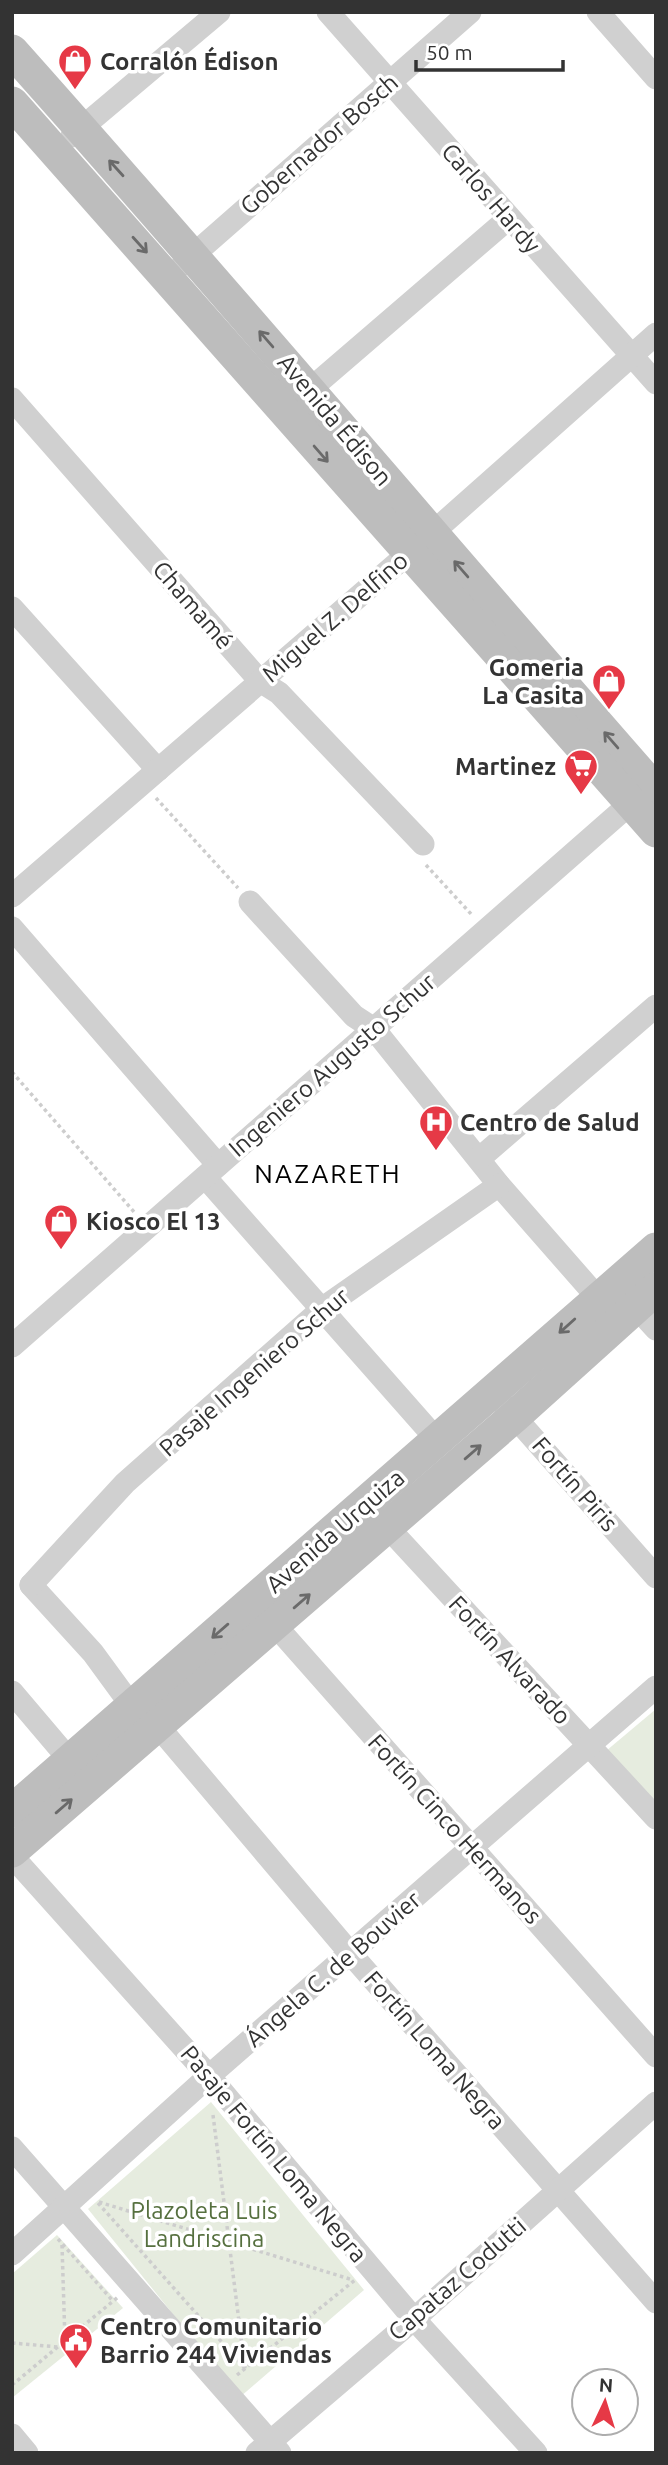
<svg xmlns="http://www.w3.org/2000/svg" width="668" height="2465" font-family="Ubuntu,sans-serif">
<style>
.green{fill:#e6ecdf}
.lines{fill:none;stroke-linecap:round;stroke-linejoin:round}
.path{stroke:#cdcdcd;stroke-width:3.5;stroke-dasharray:3.5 3.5;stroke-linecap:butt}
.street{stroke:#d0d0d0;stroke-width:23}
.secondary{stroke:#bdbdbd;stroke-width:33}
.oneway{stroke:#6a6a6a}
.labels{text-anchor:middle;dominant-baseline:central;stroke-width:7;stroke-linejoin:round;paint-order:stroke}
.poi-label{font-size:24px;font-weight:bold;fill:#333;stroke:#fff;text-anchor:start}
.street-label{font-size:24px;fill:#333;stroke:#fff}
.park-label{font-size:24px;fill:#56703f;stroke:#fff}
.neighbourhood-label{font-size:26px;letter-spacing:2px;fill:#000;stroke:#fff}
</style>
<rect width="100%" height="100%" fill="#fff"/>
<g class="green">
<polygon points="656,1709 656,1806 606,1751"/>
<polygon points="211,2102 364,2290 240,2397 88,2209"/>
<polygon points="57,2235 123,2308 12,2398 12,2274"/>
</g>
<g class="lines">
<g class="path">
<polyline points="156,798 238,888"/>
<polyline points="426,865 472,915"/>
<polyline points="12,1072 135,1213"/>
<polyline points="213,2115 245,2369"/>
<polyline points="99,2202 353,2280"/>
<polyline points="98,2203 244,2367"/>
<polyline points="58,2239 113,2301"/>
<polyline points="62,2245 65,2341"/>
<polyline points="12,2343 58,2347"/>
<polyline points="237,2375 355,2280"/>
<polyline points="12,2385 118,2297"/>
</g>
<g class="street">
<polyline points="328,12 656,383"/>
<polyline points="598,12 656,78"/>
<polyline points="72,136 219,12"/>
<polyline points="183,264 470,12"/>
<polyline points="300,398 508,219"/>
<polyline points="12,399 260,681 279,693 423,844"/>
<polyline points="12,608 158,770"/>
<polyline points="12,896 431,534 656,334"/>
<polyline points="250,902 354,1016 374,1029 499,1185 598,1298 636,1307 656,1329"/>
<polyline points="12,928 218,1165"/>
<polyline points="480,1158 656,1006"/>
<polyline points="205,1177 438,1441"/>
<polyline points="12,1346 631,803 643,797"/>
<polyline points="505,1406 656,1577"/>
<polyline points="379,1518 656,1818"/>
<polyline points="31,1585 93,1653 131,1705 157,1725 350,1953 656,2302"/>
<polyline points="31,1585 125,1483 323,1308 499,1185"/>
<polyline points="266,1615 656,2056"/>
<polyline points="12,1692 68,1758"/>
<polyline points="12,1856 209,2076 414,2319 536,2453"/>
<polyline points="12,2148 280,2453"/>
<polyline points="12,2254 209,2076 656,1687"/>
<polyline points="12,2435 27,2453"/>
<polyline points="257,2453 414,2319 656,2103"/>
</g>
<g class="secondary">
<path d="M12,51C230,295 440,545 656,791"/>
<polyline points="12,103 656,831"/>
<polyline points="12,1811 656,1249"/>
<polyline points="12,1851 515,1416 656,1289"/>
</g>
</g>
<defs><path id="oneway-shaft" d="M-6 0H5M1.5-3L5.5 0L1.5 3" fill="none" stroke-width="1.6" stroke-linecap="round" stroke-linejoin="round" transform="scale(1.75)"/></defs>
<g class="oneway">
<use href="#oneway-shaft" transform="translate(116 168) rotate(-132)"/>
<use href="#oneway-shaft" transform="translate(140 245) rotate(48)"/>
<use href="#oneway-shaft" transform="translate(266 339) rotate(-131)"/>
<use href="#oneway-shaft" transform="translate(321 454) rotate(49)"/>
<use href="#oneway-shaft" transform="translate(461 569) rotate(-131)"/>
<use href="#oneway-shaft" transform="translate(611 740) rotate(-131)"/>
<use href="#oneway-shaft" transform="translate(567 1326) rotate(138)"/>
<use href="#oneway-shaft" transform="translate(473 1452) rotate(-41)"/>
<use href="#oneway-shaft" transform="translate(302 1601) rotate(-41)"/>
<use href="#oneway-shaft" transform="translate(220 1631) rotate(139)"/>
<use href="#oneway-shaft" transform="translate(64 1806) rotate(-41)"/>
</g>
<defs>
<g id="shop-pin" transform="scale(1.75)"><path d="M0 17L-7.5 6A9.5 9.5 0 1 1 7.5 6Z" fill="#e63946" stroke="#fff"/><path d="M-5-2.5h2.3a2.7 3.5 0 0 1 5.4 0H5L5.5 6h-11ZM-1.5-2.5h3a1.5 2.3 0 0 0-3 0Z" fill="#fff"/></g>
<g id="supermarket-pin" transform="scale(1.75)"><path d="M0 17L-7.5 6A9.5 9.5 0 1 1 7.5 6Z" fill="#e63946" stroke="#fff"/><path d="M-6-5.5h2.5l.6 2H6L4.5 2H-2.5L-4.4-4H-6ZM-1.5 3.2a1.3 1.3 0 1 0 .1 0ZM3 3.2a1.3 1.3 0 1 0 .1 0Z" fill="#fff"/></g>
<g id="hospital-pin" transform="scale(1.75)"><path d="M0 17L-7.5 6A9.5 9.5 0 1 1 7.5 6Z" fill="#e63946" stroke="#fff"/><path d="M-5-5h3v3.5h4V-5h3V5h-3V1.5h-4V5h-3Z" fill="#fff"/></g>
<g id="civic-pin" transform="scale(1.75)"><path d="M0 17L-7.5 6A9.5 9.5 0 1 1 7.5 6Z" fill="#e63946" stroke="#fff"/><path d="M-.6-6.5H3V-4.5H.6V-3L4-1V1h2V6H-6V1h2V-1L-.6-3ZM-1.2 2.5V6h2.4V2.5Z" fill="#fff"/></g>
</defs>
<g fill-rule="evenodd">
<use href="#shop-pin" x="75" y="61"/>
<use href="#shop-pin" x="609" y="681"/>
<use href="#supermarket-pin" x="581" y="766"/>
<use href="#hospital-pin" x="436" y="1122"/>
<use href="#shop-pin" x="61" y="1221"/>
<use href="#civic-pin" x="76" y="2340"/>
</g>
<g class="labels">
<g class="poi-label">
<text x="100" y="61">Corralón Édison</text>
<text x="584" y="667" text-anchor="end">Gomeria<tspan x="584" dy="28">La Casita</tspan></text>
<text x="556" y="766" text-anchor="end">Martinez</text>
<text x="460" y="1122">Centro de Salud</text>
<text x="86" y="1221">Kiosco El 13</text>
<text x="100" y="2326">Centro Comunitario<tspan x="100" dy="28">Barrio 244 Viviendas</tspan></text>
</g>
<g class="street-label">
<text transform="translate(319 144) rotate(-41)">Gobernador Bosch</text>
<text transform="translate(491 198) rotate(49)">Carlos Hardy</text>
<text transform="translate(335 420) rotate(50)">Avenida Édison</text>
<text transform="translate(193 605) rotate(49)">Chamamé</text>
<text transform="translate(335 617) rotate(-41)">Miguel Z. Delfino</text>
<text transform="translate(332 1065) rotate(-41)">Ingeniero Augusto Schur</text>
<text transform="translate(254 1372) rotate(-41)">Pasaje Ingeniero Schur</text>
<text transform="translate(575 1484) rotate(49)">Fortín Piris</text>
<text transform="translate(335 1531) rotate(-41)">Avenida Urquiza</text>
<text transform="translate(510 1660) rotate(47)">Fortín Alvarado</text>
<text transform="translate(455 1829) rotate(48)">Fortín Cinco Hermanos</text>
<text transform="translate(333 1969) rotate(-41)">Ángela C. de Bouvier</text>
<text transform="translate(435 2050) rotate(49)">Fortín Loma Negra</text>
<text transform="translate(274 2154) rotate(50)">Pasaje Fortín Loma Negra</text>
<text transform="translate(457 2279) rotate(-41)">Capataz Codutti</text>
</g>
<g class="park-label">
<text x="204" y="2210">Plazoleta Luis<tspan x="204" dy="28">Landriscina</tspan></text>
</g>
<g class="neighbourhood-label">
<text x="328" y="1173">NAZARETH</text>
</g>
</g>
<rect width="668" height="2465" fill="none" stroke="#333333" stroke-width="28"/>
<g transform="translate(605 2402) rotate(4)"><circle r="33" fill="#ffffff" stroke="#adadad" stroke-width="2"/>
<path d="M0-5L12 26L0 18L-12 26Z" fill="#e63946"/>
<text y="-10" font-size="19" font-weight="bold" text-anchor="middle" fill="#333333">N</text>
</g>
<path d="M416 60v10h147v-10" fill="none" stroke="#333333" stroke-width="3.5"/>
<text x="426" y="60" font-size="21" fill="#333333" stroke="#ffffff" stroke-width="5" paint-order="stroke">50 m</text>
</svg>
